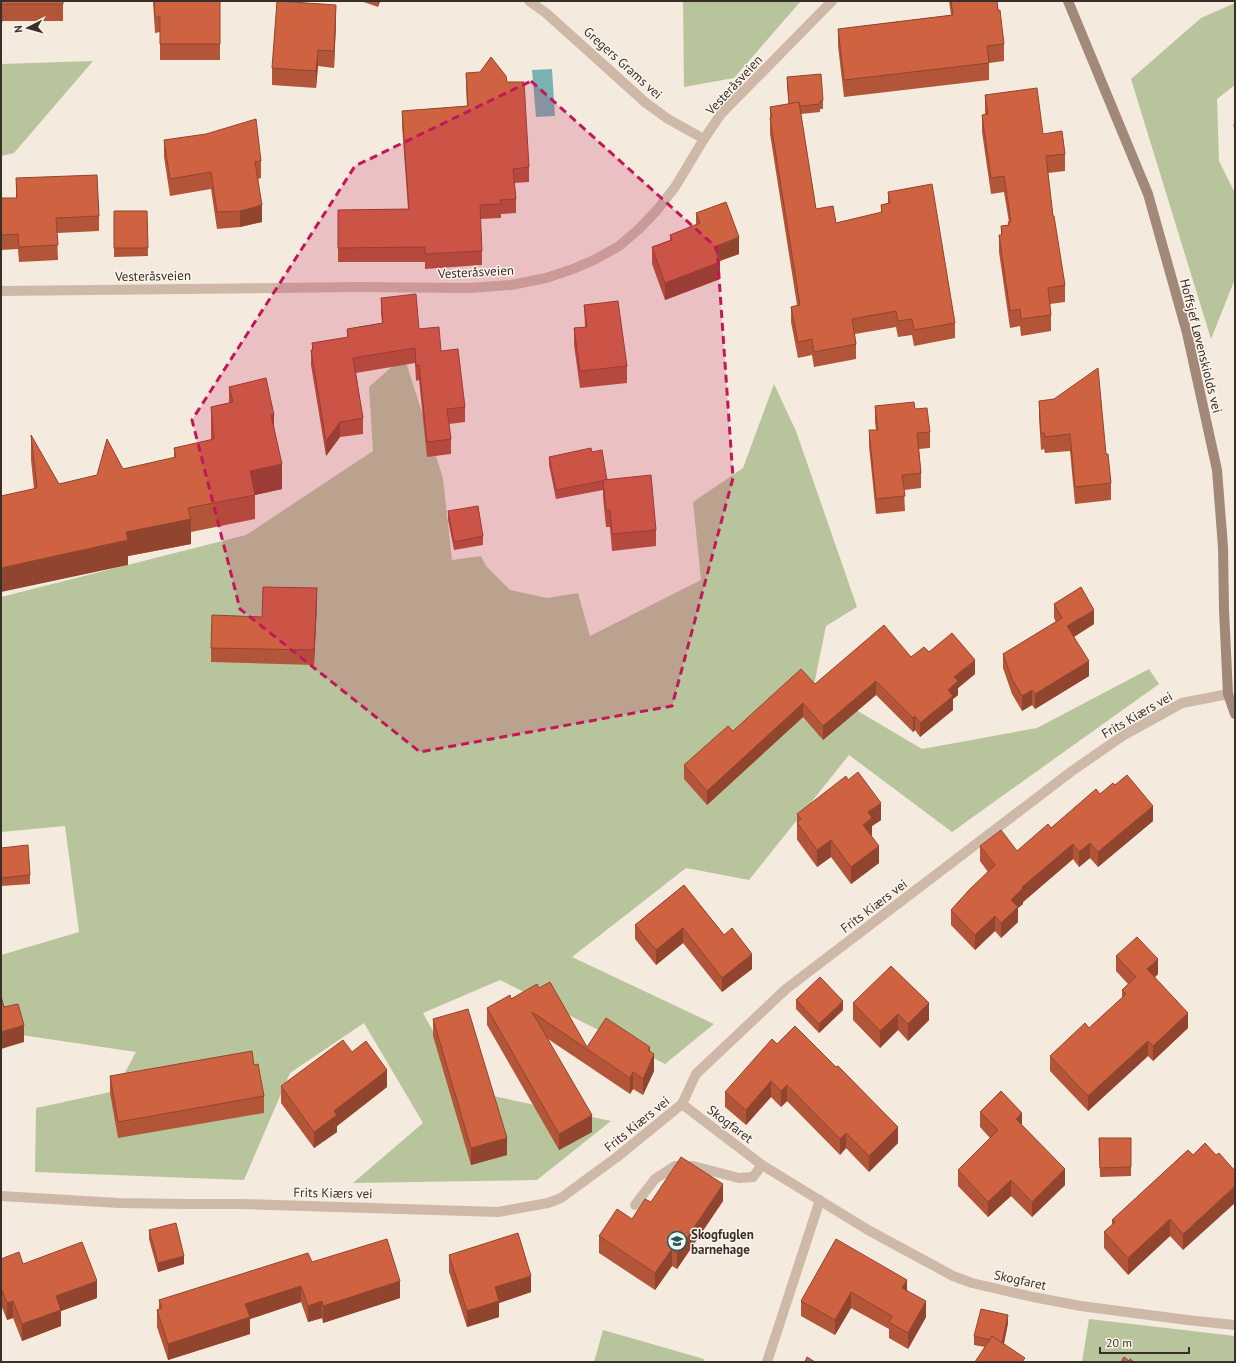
<svg xmlns="http://www.w3.org/2000/svg" width="1236" height="1363" font-family="'PT Sans',sans-serif">
<style>
.green{fill:#b8c59c}
.water{fill:#7ab2b4}
.lines{fill:none;stroke-linecap:round;stroke-linejoin:round}
.lane{stroke:#ceb9a8;stroke-width:10}
.street{stroke:#ceb9a8;stroke-width:10}
.secondary{stroke:#a28879;stroke-width:10}
.wall{fill:#b25538}
.shaded-wall{fill:#91452e}
.building{fill:#cf6341;stroke:#91452e}
.marked{fill:#c2185b;fill-opacity:0.2;stroke:#c2185b;stroke-width:3;stroke-dasharray:8 5;stroke-linejoin:round}
.labels{text-anchor:middle;dominant-baseline:central;stroke-width:3;stroke-linejoin:round;paint-order:stroke}
.street-label{font-size:13px;fill:#3a2e29;stroke:#fbf4eb}
.poi-label{font-size:13px;font-weight:bold;fill:#3a2e29;stroke:#fbf4eb;text-anchor:start}
</style>
<rect width="100%" height="100%" fill="#f5eade"/>
<g class="green">
<polygon points="683,1 801,1 734,78 684,87"/>
<polygon points="1235,3 1235,85 1217,99 1219,161 1235,193 1235,279 1211,339 1131,79 1201,18"/>
<polygon points="93,61 14,153 1,156 1,64"/>
<polygon points="404,356 443,478 452,560 481,556 486,566 510,590 547,598 578,593 590,636 701,580 693,502 743,468 774,384 796,431 857,607 826,626 814,685 922,749 1037,728 1149,669 1159,684 952,832 849,755 749,880 686,868 572,957 714,1024 665,1064 500,980 423,1013 465,1090 611,1121 537,1180 353,1183 423,1123 364,1023 290,1073 244,1180 35,1172 36,1108 115,1091 136,1052 1,1032 1,955 79,932 65,826 1,832 1,597 246,535 373,451 369,387"/>
<polygon points="1089,1319 1235,1336 1235,1362 1082,1362"/>
<polygon points="603,1330 704,1359 703,1362 594,1362"/>
</g>
<polygon class="water" points="552,69 555,116 536,117 532,70"/>
<g class="lines">
<g class="lane">
<polyline points="635,1205 655,1179 675,1166 693,1166 739,1178 753,1177 762,1165"/>
<polyline points="767,1362 820,1200"/>
</g>
<g class="street">
<polyline points="529,1 546,13 646,103 668,119 704,139"/>
<polyline points="1,291 359,287 469,288 511,285 546,278 573,269 596,259 619,246 639,229 657,210 675,187 704,139 721,114 832,1"/>
<polyline points="682,1104 762,1165 868,1230 953,1276 972,1283 1033,1297 1081,1306 1187,1320 1235,1325"/>
<polyline points="1,1196 119,1203 186,1204 242,1204 498,1212 548,1203 561,1198 617,1157 682,1104 696,1074 786,989 1072,771 1124,735 1182,703 1228,694"/>
</g>
<polyline class="secondary" points="1068,1 1148,194 1187,333 1217,470 1223,547 1224,610 1228,694 1235,714"/>
</g>
<g class="wall">
<polygon points="1,1 63,1 63,21 2,21 2,39 1,39"/>
<polygon points="153,1 220,1 220,60 160,60 160,32 155,33"/>
<polygon points="361,1 380,1 378,7"/>
<polygon points="949,1 997,1 1004,44 1004,61 989,63 989,80 844,97 838,46 838,29 951,15"/>
<polygon points="336,22 334,68 318,66 316,88 272,85 272,68"/>
<polygon points="466,73 507,82 529,167 529,182 514,183 516,199 516,213 501,214 501,218 480,219 482,251 482,265 425,269 425,262 338,262 338,210 408,209 402,125 402,111 467,106 466,87"/>
<polygon points="787,77 823,100 823,109 820,109 820,112 801,114 816,209 836,223 881,213 881,205 888,203 888,192 955,323 955,338 914,346 912,335 898,337 896,327 855,334 856,344 856,359 814,367 812,355 798,358 791,322 791,307 797,305 770,134 770,107 789,104 787,86"/>
<polygon points="985,95 1043,134 1065,154 1065,171 1048,173 1053,216 1065,285 1065,302 1050,304 1051,315 1051,331 1021,336 1020,326 1010,328 999,252 999,235 1001,235 1001,226 1008,225 1009,222 1004,192 991,194 982,132 982,115 985,115"/>
<polygon points="1235,118 1235,142 1234,142 1234,127"/>
<polygon points="164,140 261,161 261,178 258,179 262,222 240,227 217,229 211,189 170,196 164,157"/>
<polygon points="16,178 99,216 99,231 57,233 58,260 19,262 18,249 1,250 1,198 16,198"/>
<polygon points="114,211 147,211 148,256 114,257"/>
<polygon points="696,213 739,254 719,261 720,279 665,300 652,264 652,247 670,240 670,235 696,225"/>
<polygon points="381,298 419,329 441,351 465,407 465,422 449,424 451,439 451,454 427,457 419,380 416,381 415,363 356,373 363,418 363,434 340,437 326,456 311,365 311,350 312,350 312,343 347,338 347,329 382,323 381,313"/>
<polygon points="584,305 627,366 627,383 580,388 574,345 574,328 585,327"/>
<polygon points="229,387 274,426 282,489 255,495 255,519 191,532 191,544 128,556 128,565 34,489 31,460 31,435 59,484 97,475 123,469 174,458 174,448 211,440 211,407 229,403"/>
<polygon points="1039,401 1106,454 1111,483 1111,500 1075,504 1070,451 1045,453 1044,449 1041,450 1039,418"/>
<polygon points="875,406 915,409 930,432 930,448 919,449 921,473 921,488 904,490 905,511 876,514 869,446 869,430 876,430 875,422"/>
<polygon points="592,452 607,480 656,530 656,546 612,551 610,527 606,527 603,497 603,490 556,499 549,465 549,457"/>
<polygon points="448,511 483,536 483,545 454,550 448,520"/>
<polygon points="317,603 314,665 211,662 211,648"/>
<polygon points="1054,604 1094,624 1074,637 1089,676 1035,709 1032,705 1022,711 1012,694 1003,668 1003,654 1056,622 1054,618"/>
<polygon points="929,652 975,674 958,688 958,695 953,699 953,710 920,737 915,730 913,732 876,695 823,740 803,717 707,805 684,779 684,765 733,731 815,684"/>
<polygon points="848,780 881,820 872,826 872,835 871,836 879,863 851,884 831,857 817,867 798,841 797,839 797,814"/>
<polygon points="1100,794 1153,821 1098,867 1090,858 1079,867 1073,859 1023,902 1023,904 1018,908 1018,922 1001,938 995,931 975,950 951,925 951,910 988,872 980,861 980,846 1017,851"/>
<polygon points="1,848 30,875 30,884 1,886"/>
<polygon points="684,885 752,969 722,992 683,943 656,965 635,939 635,925"/>
<polygon points="1,900 2,904 1,921"/>
<polygon points="1116,956 1158,974 1155,977 1188,1028 1153,1061 1148,1056 1088,1111 1050,1071 1050,1056 1089,1028 1122,998 1122,990 1128,984 1116,971"/>
<polygon points="539,988 587,1047 650,1052 654,1071 643,1095 633,1089 630,1094 548,1039 592,1132 559,1150 487,1025 487,1008"/>
<polygon points="796,1000 843,1010 819,1033 796,1009"/>
<polygon points="853,1003 929,1020 908,1041 898,1030 880,1048 853,1020"/>
<polygon points="433,1019 507,1155 471,1165 433,1036"/>
<polygon points="777,1044 898,1143 869,1172 846,1148 840,1155 787,1101 781,1107 771,1097 746,1125 725,1107 725,1092"/>
<polygon points="352,1052 387,1087 337,1126 337,1132 314,1148 281,1103 281,1086"/>
<polygon points="110,1076 264,1096 264,1113 118,1138 110,1093"/>
<polygon points="980,1112 1022,1125 1065,1185 1032,1217 1011,1196 988,1217 958,1186 958,1170 990,1138 980,1127"/>
<polygon points="1099,1138 1131,1138 1131,1176 1100,1177"/>
<polygon points="1188,1150 1183,1250 1170,1236 1128,1275 1104,1248 1104,1232 1112,1225 1112,1220"/>
<polygon points="723,1201 677,1269 672,1266 655,1290 599,1253 599,1236 632,1219 651,1202"/>
<polygon points="149,1230 184,1264 158,1272 149,1239"/>
<polygon points="836,1239 907,1290 926,1317 908,1349 889,1338 889,1329 851,1308 835,1335 801,1316 801,1301"/>
<polygon points="449,1255 531,1292 499,1303 499,1317 467,1327 449,1272"/>
<polygon points="1,1259 23,1264 97,1298 61,1311 61,1326 22,1341 13,1318 7,1320 1,1305"/>
<polygon points="312,1262 400,1298 323,1323 322,1318 308,1322 301,1302 250,1319 250,1334 168,1360 157,1327 157,1310 159,1309 159,1300"/>
<polygon points="1008,1323 1004,1344 1025,1362 985,1347 974,1345 974,1336"/>
</g>
<g class="shaded-wall">
<polygon points="378,1 380,1 378,7"/>
<polygon points="336,5 336,22 334,68 334,51"/>
<polygon points="318,50 318,66 316,88 316,71"/>
<polygon points="262,205 262,222 240,227 240,211"/>
<polygon points="739,237 739,254 714,263 714,247"/>
<polygon points="720,262 720,279 665,300 665,283"/>
<polygon points="271,415 274,415 274,439"/>
<polygon points="340,422 340,437 326,456 326,441"/>
<polygon points="282,464 282,489 255,495 250,471"/>
<polygon points="191,519 191,544 128,556 128,565 1,592 1,568 126,532"/>
<polygon points="317,588 317,603 314,665 314,650"/>
<polygon points="1094,610 1094,624 1067,641 1067,626"/>
<polygon points="975,660 975,674 958,688 958,695 953,699 953,710 920,737 920,723 948,690 954,677"/>
<polygon points="1089,661 1089,676 1035,709 1035,694"/>
<polygon points="876,681 876,695 823,740 823,726"/>
<polygon points="1032,690 1032,705 1022,711 1022,696"/>
<polygon points="803,703 803,717 707,805 707,791"/>
<polygon points="915,716 915,730 913,732 913,718"/>
<polygon points="881,803 881,820 872,826 872,835 863,842 863,825 868,812"/>
<polygon points="1153,806 1153,821 1098,867 1098,852"/>
<polygon points="831,840 831,857 817,867 817,850"/>
<polygon points="1090,843 1090,858 1079,867 1079,852"/>
<polygon points="1073,844 1073,859 1023,902 1023,904 1018,908 1018,922 1001,938 1001,923 1011,900 1022,887"/>
<polygon points="879,846 879,863 851,884 851,867"/>
<polygon points="995,916 995,931 975,950 975,935"/>
<polygon points="683,928 683,943 656,965 656,950"/>
<polygon points="752,954 752,969 722,992 722,978"/>
<polygon points="1158,959 1158,974 1147,984 1147,969"/>
<polygon points="843,1001 843,1010 819,1033 819,1024"/>
<polygon points="929,1003 929,1020 908,1041 908,1024"/>
<polygon points="1188,1013 1188,1028 1153,1061 1153,1046"/>
<polygon points="898,1014 898,1030 880,1048 880,1031"/>
<polygon points="24,1025 24,1042 1,1049 1,1032"/>
<polygon points="1148,1041 1148,1056 1088,1111 1088,1096"/>
<polygon points="650,1047 650,1062 654,1054 654,1071 643,1095 643,1079 648,1050"/>
<polygon points="387,1070 387,1087 337,1126 337,1132 314,1148 314,1132 334,1111"/>
<polygon points="633,1072 633,1089 630,1094 630,1078"/>
<polygon points="771,1081 771,1097 746,1125 746,1110"/>
<polygon points="787,1085 787,1101 781,1107 781,1091"/>
<polygon points="1022,1113 1022,1129 1016,1119"/>
<polygon points="592,1115 592,1132 559,1150 559,1134"/>
<polygon points="898,1127 898,1143 869,1172 869,1156"/>
<polygon points="846,1133 846,1148 840,1155 840,1139"/>
<polygon points="507,1138 507,1155 471,1165 471,1148"/>
<polygon points="1065,1169 1065,1185 1032,1217 1032,1202"/>
<polygon points="1011,1180 1011,1196 988,1217 988,1202"/>
<polygon points="723,1184 723,1201 677,1269 677,1253"/>
<polygon points="1235,1186 1235,1203 1183,1250 1183,1234"/>
<polygon points="1170,1219 1170,1236 1128,1275 1128,1258"/>
<polygon points="672,1249 672,1266 655,1290 655,1273"/>
<polygon points="184,1256 184,1264 158,1272 158,1263"/>
<polygon points="531,1276 531,1292 499,1303 499,1317 467,1327 467,1311 495,1287"/>
<polygon points="907,1280 907,1295 902,1288"/>
<polygon points="97,1281 97,1298 61,1311 61,1326 22,1341 22,1324 56,1296"/>
<polygon points="400,1281 400,1298 323,1323 323,1306"/>
<polygon points="301,1286 301,1302 250,1319 250,1334 168,1360 168,1344 245,1304"/>
<polygon points="851,1292 851,1308 835,1335 835,1320"/>
<polygon points="13,1301 13,1318 7,1320 7,1303"/>
<polygon points="322,1301 322,1318 308,1322 308,1306"/>
<polygon points="926,1301 926,1317 908,1349 908,1333"/>
<polygon points="1008,1315 1008,1323 1002,1351 1002,1343"/>
</g>
<g class="building">
<polygon points="1,1 63,1 63,4 1,4 2,22 1,22"/>
<polygon points="154,1 220,1 220,44 160,44 160,17 155,17"/>
<polygon points="277,1 336,5 334,51 318,50 316,71 272,68"/>
<polygon points="951,1 997,1 998,11 1000,10 1004,44 987,46 989,63 844,80 838,29 953,15"/>
<polygon points="491,57 506,76 507,82 524,82 529,167 513,169 516,199 500,200 501,204 480,205 482,251 425,254 425,247 338,248 338,210 409,209 402,111 468,106 466,73 480,72"/>
<polygon points="821,74 823,100 820,101 820,104 800,106 799,102 789,104 787,77"/>
<polygon points="1037,88 1043,134 1062,131 1065,154 1046,156 1053,216 1054,216 1065,285 1048,288 1051,315 1021,319 1020,309 1010,311 999,235 1002,235 1001,226 1009,225 1008,222 1011,222 1004,176 991,178 982,115 988,114 985,95"/>
<polygon points="799,102 816,209 833,206 836,223 882,212 881,205 890,203 888,192 932,184 955,323 914,330 912,319 898,321 896,311 852,319 856,344 814,352 812,339 798,342 791,307 800,305 770,118 772,117 770,107"/>
<polygon points="1235,118 1235,127 1234,127"/>
<polygon points="256,119 261,161 255,162 262,205 240,211 217,212 211,172 170,179 164,140 206,134"/>
<polygon points="97,175 99,216 56,218 58,245 19,247 18,234 1,235 1,198 17,198 16,178"/>
<polygon points="726,202 739,237 714,247 720,262 665,283 652,247 672,240 670,235 700,223 696,213"/>
<polygon points="114,211 147,211 148,248 114,248"/>
<polygon points="416,294 419,329 439,327 441,351 458,349 465,407 447,409 451,439 427,442 419,365 416,366 415,348 353,358 363,418 340,422 326,441 311,350 313,350 312,343 348,337 347,329 383,323 381,298"/>
<polygon points="618,301 627,366 580,371 574,328 587,327 584,305"/>
<polygon points="1098,368 1106,454 1108,454 1111,483 1075,487 1070,434 1045,437 1044,433 1041,433 1039,401 1054,399"/>
<polygon points="266,378 274,415 271,415 282,464 250,471 255,495 188,508 191,519 126,532 128,540 1,568 1,496 37,488 31,435 59,484 97,475 107,439 123,469 176,457 174,448 214,439 211,407 233,402 229,387"/>
<polygon points="914,402 915,409 927,408 930,432 917,433 921,473 902,475 905,496 876,499 869,430 878,430 875,406"/>
<polygon points="591,448 592,452 602,450 607,480 556,490 549,457"/>
<polygon points="651,475 656,530 612,534 610,510 606,510 603,480"/>
<polygon points="478,506 483,536 454,542 448,511"/>
<polygon points="263,587 317,588 314,650 211,648 212,615 262,617"/>
<polygon points="1081,587 1094,610 1067,626 1089,661 1035,694 1032,690 1022,696 1012,679 1003,654 1062,618 1054,604"/>
<polygon points="884,625 911,657 924,647 929,652 952,633 975,660 954,677 958,681 948,690 953,696 920,723 915,716 913,718 876,681 823,726 803,703 707,791 684,765 728,726 733,731 801,669 815,684"/>
<polygon points="858,772 881,803 868,812 872,818 863,825 879,846 851,867 831,840 817,850 798,824 797,822 801,819 797,814 846,776 848,780"/>
<polygon points="1127,775 1153,806 1098,852 1090,843 1079,852 1073,844 1022,887 1023,888 1011,900 1018,907 1001,923 995,916 975,935 951,910 969,890 995,865 980,846 1001,830 1017,851 1048,824 1051,828 1096,789 1100,794 1113,783 1115,785"/>
<polygon points="28,845 30,875 1,878 1,848"/>
<polygon points="684,885 724,935 732,928 752,954 722,978 683,928 656,950 635,925"/>
<polygon points="1137,937 1158,959 1147,969 1188,1013 1153,1046 1148,1041 1088,1096 1050,1056 1085,1023 1089,1028 1126,994 1122,990 1136,977 1116,956"/>
<polygon points="891,966 929,1003 908,1024 898,1014 880,1031 853,1003"/>
<polygon points="820,977 843,1001 819,1024 796,1000"/>
<polygon points="550,982 587,1047 606,1018 650,1047 648,1050 654,1054 643,1079 633,1072 630,1078 532,1012 592,1115 559,1134 487,1008 510,995 511,999 537,984 539,988"/>
<polygon points="1,996 4,1007 18,1004 24,1025 1,1032"/>
<polygon points="468,1009 507,1138 471,1148 433,1019"/>
<polygon points="795,1026 836,1067 838,1066 898,1127 869,1156 846,1133 840,1139 787,1085 781,1091 771,1081 746,1110 725,1092 772,1039 777,1044"/>
<polygon points="343,1040 352,1052 366,1041 387,1070 334,1111 337,1115 314,1132 281,1086"/>
<polygon points="252,1051 254,1065 258,1064 264,1096 118,1122 110,1076"/>
<polygon points="1001,1091 1022,1113 1016,1119 1065,1169 1032,1202 1011,1180 988,1202 958,1170 998,1130 980,1112"/>
<polygon points="1099,1138 1131,1138 1131,1167 1100,1168"/>
<polygon points="1205,1143 1216,1155 1219,1153 1235,1171 1235,1186 1183,1234 1170,1219 1128,1258 1104,1232 1115,1222 1112,1220 1188,1150 1193,1155"/>
<polygon points="681,1157 723,1184 677,1253 672,1249 655,1273 599,1236 617,1209 632,1219 645,1199 651,1202"/>
<polygon points="176,1223 184,1256 158,1263 149,1230"/>
<polygon points="518,1233 531,1276 495,1287 499,1301 467,1311 449,1255"/>
<polygon points="387,1239 400,1281 323,1306 322,1301 308,1306 301,1286 245,1304 250,1317 168,1344 157,1310 162,1308 159,1300 308,1253 312,1262"/>
<polygon points="836,1239 907,1280 902,1288 926,1301 908,1333 889,1322 892,1316 851,1292 835,1320 801,1301"/>
<polygon points="82,1242 97,1281 56,1296 61,1310 22,1324 13,1301 7,1303 1,1288 1,1259 19,1252 23,1264"/>
<polygon points="981,1309 1008,1315 1002,1343 992,1336 990,1340 974,1336"/>
<polygon points="992,1336 1025,1358 1022,1362 975,1362"/>
<polygon points="807,1357 815,1362 805,1362"/>
<polygon points="1124,1357 1129,1361 1130,1359 1134,1362 1121,1362"/>
</g>
<path class="marked" d="M531,81L717,248L733,478L672,706L420,752L240,609L192,420L355,166Z"/>
<defs>
<g id="school-ring" transform="scale(1)"><circle r="9.5" fill="#fbf4eb" stroke="#1a5b60" stroke-width="1.5"/><path d="M0-5L7-2L0 1L-7-2ZM-4 1L0 2.5L4 1V4Q0 6-4 4Z" fill="#1a5b60"/></g>
</defs>
<g fill-rule="evenodd">
<use href="#school-ring" x="677" y="1241"/>
</g>
<g class="labels">
<g class="street-label">
<text transform="translate(623 63) rotate(42)">Gregers Grams vei</text>
<text transform="translate(734 85) rotate(-47)">Vesteråsveien</text>
<text transform="translate(476 272) rotate(-3)">Vesteråsveien</text>
<text transform="translate(153 276) rotate(-1)">Vesteråsveien</text>
<text transform="translate(1201 346) rotate(76)">Hoffsjef Løvenskiolds vei</text>
<text transform="translate(1137 715) rotate(-30)">Frits Kiærs vei</text>
<text transform="translate(874 906) rotate(-37)">Frits Kiærs vei</text>
<text transform="translate(637 1124) rotate(-39)">Frits Kiærs vei</text>
<text transform="translate(730 1124) rotate(37)">Skogfaret</text>
<text transform="translate(333 1193) rotate(1)">Frits Kiærs vei</text>
<text transform="translate(1020 1280) rotate(12)">Skogfaret</text>
</g>
<g class="poi-label">
<text x="691" y="1234">Skogfuglen<tspan x="691" dy="15">barnehage</tspan></text>
</g>
</g>
<rect width="1236" height="1363" fill="none" stroke="#3a2e29" stroke-width="4"/>
<g transform="translate(28 28) rotate(264)" stroke="#fbf4eb" stroke-width="3" paint-order="stroke">
<path d="M0-3L7 15L0 10L-7 15Z" fill="#3a2e29"/>
<text y="-6" font-size="11" font-weight="bold" text-anchor="middle" fill="#3a2e29">N</text>
</g>
<path d="M1100 1347v6h89v-6" fill="none" stroke="#3a2e29" stroke-width="2"/>
<text x="1106" y="1347" font-size="12" fill="#3a2e29" stroke="#fbf4eb" stroke-width="3" paint-order="stroke">20 m</text>
</svg>
